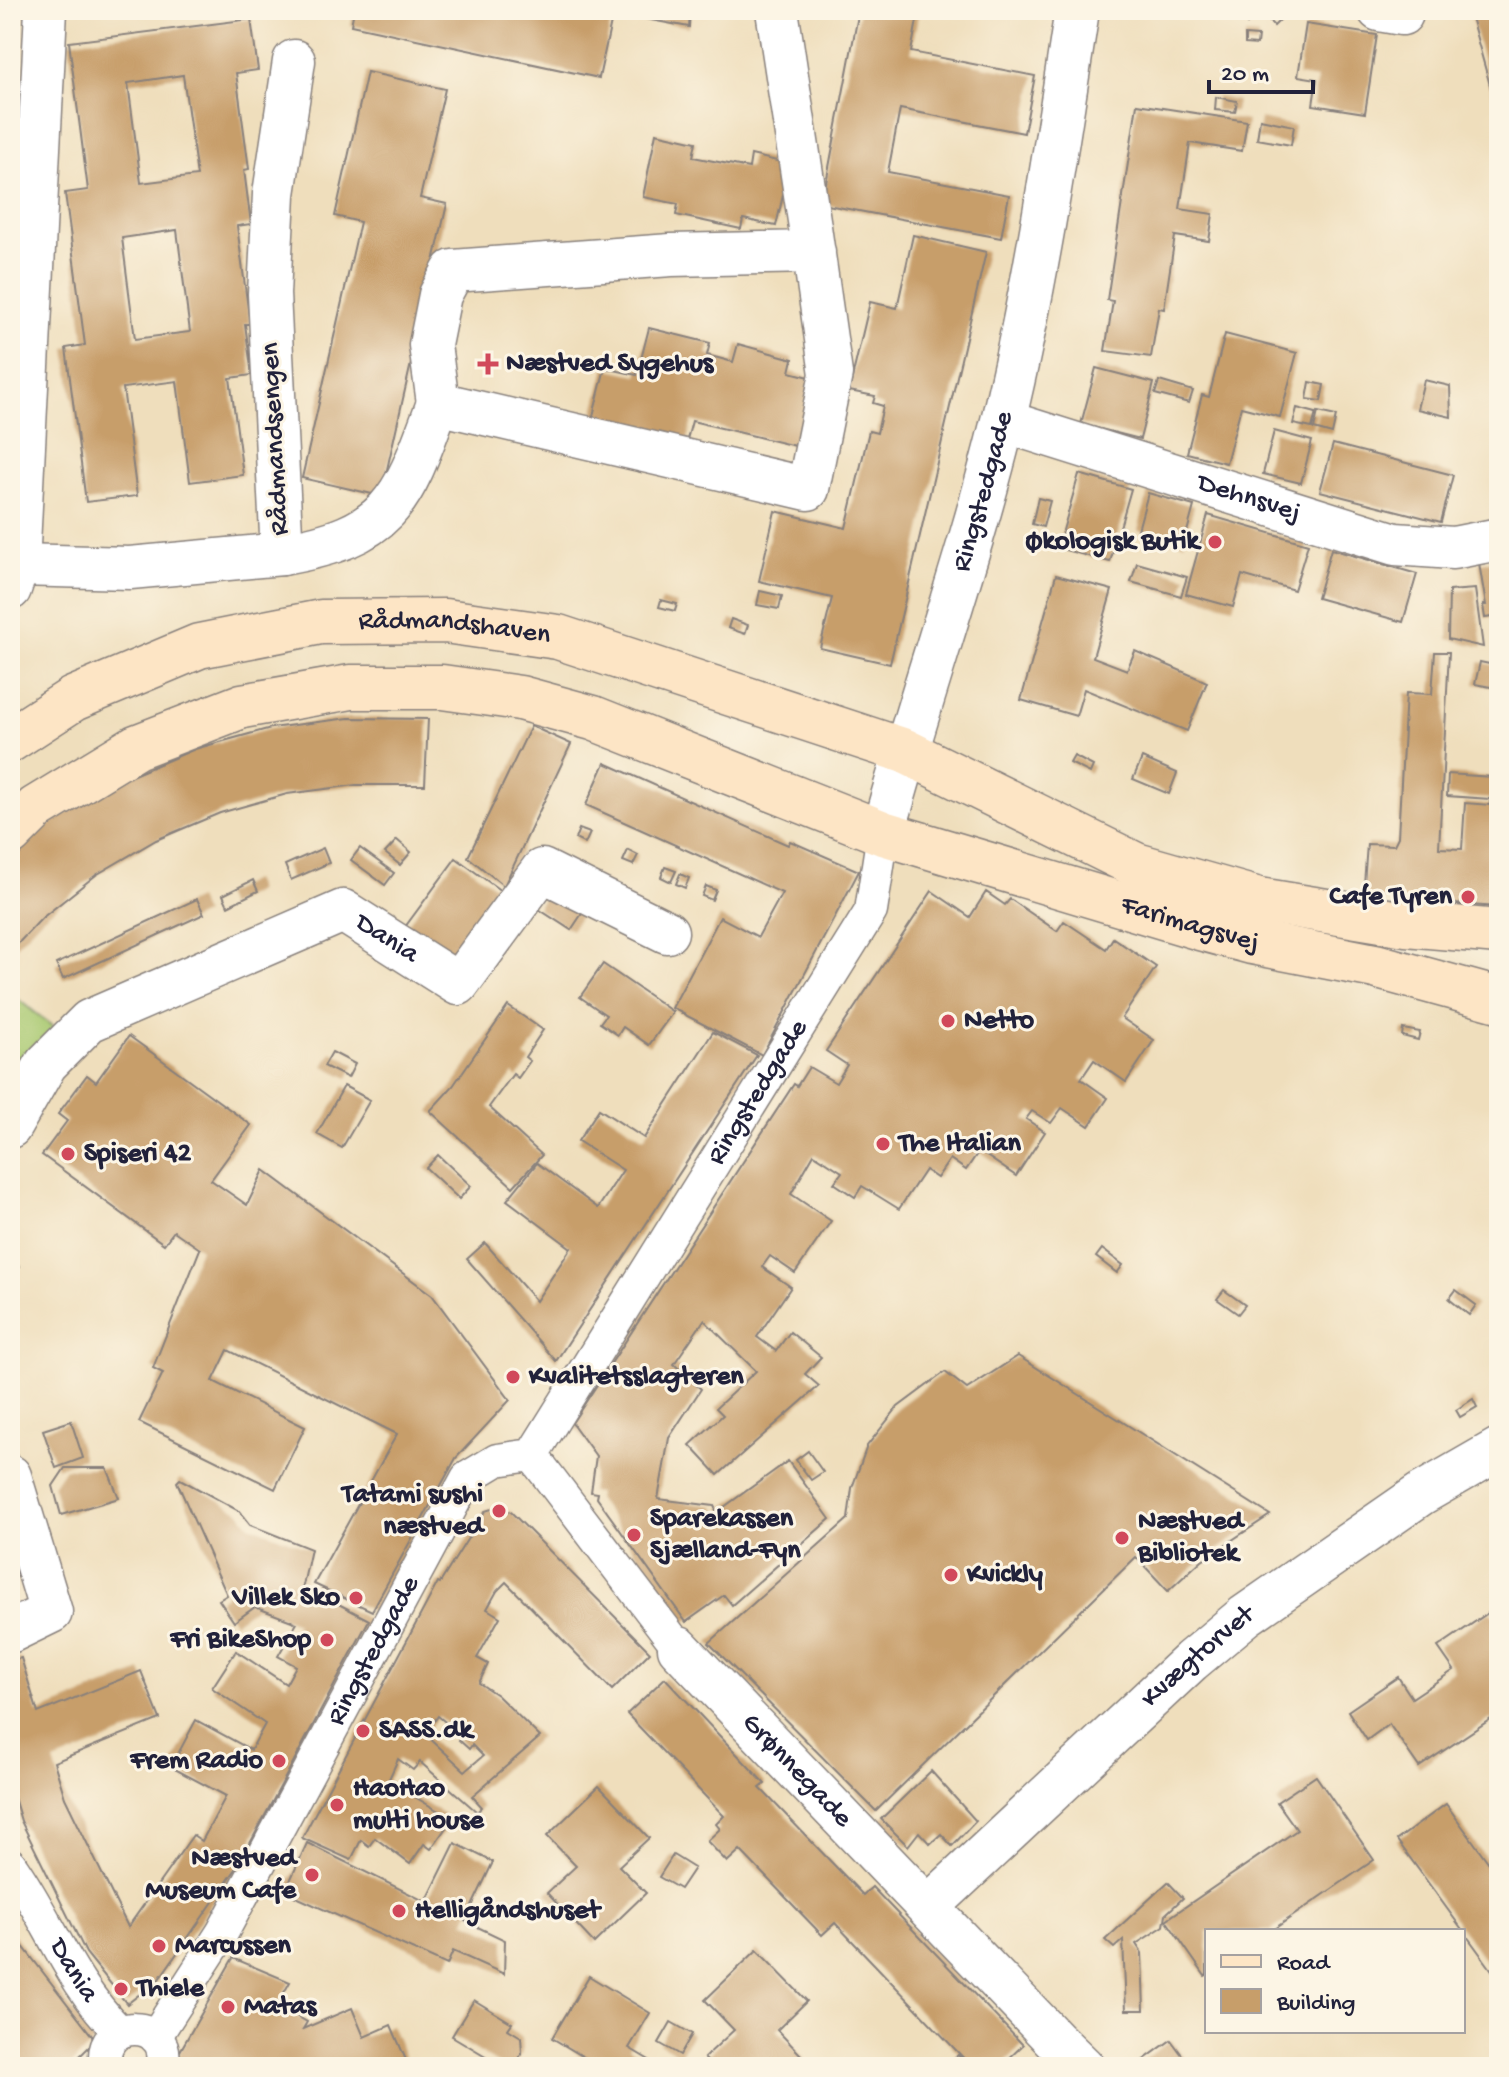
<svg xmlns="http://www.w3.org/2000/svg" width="1509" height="2077" font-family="'Gochi Hand',sans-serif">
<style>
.green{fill:#a9c971;stroke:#667656;stroke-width:2}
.forest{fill:#86ad63;stroke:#54684f;stroke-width:2}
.building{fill:#c79e6a;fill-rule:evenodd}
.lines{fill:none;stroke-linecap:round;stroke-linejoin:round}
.pedestrian-casing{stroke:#88807c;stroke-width:35}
.minor-casing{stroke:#88807c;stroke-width:45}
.tertiary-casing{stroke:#88807c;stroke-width:47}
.secondary-casing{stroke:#88807c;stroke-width:47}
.pedestrian{stroke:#fff;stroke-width:32}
.minor{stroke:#fff;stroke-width:42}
.tertiary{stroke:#fff;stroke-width:44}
.secondary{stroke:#fde5c5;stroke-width:44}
.poi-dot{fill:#d1495b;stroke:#fcf5e5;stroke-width:3}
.labels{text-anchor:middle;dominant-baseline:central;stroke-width:6;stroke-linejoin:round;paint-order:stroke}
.poi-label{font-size:28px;font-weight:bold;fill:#22223b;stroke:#fcf5e5;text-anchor:start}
.street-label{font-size:28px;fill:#22223b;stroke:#fcf5e5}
</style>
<rect width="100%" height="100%" fill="#fcf5e5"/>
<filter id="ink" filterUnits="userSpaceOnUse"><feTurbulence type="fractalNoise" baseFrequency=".0125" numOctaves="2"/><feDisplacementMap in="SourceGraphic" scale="16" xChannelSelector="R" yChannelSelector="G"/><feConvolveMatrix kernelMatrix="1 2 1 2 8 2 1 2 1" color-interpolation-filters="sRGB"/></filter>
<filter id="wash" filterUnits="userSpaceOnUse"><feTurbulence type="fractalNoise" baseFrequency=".006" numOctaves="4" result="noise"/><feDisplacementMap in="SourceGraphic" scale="32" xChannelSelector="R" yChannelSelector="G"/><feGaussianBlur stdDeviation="1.8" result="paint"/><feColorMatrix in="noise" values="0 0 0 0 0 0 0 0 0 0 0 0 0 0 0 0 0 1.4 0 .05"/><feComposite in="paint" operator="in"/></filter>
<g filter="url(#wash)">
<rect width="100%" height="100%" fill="#efdebc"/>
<polygon class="green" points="10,993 65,1036 10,1132"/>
<polygon class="forest" points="10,10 21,10 18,24 10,199"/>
<g id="blocks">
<g class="building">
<polygon points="354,10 690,10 689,27 613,13 599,78 351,25"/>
<polygon points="859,10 919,10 911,52 1035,76 1024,133 900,109 888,172 1009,195 1001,238 822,204"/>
<polygon points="1247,10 1254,15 1247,24 1240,18"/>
<polygon points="1272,10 1281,19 1274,26 1265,17"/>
<polygon points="1469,10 1499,10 1499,114 1498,114"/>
<path d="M251,19L258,70L236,73L249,169L244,170L251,224L237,226L250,324H245L252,375L230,378L243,475L190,482L177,381L123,388L137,496L86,502L66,348L85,345L65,193L88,190L69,42ZM183,75L197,176L141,183L128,83ZM177,230L190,332L135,339L122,238Z"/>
<polygon points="1306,24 1377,35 1365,113 1313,105 1317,79 1298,76"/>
<polygon points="1245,35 1258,36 1257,45 1245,44"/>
<polygon points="367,72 445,89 420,198 447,204 381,496 302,478 360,222 335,216"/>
<polygon points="1216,97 1237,101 1235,112 1215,110"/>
<polygon points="1137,104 1247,121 1242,151 1190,143 1180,209 1213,214 1209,241 1175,236 1164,309 1159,308 1151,357 1105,351 1113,301 1107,300"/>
<polygon points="1260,119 1294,126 1291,145 1257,139"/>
<polygon points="656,133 696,142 693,157 749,168 751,155 790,164 776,226 743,219 741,229 676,215 678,204 643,197"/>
<polygon points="913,235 986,252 890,664 820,648 832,598 759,581 775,511 846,528 869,431 877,433 883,406 873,403 875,396 849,391 870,302 897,308"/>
<polygon points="649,328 710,343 707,355 733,362 738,344 793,359 790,372 829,382 812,450 692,421 685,447 591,424 605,368 637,375"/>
<polygon points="1225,334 1297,353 1280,417 1241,407 1226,463 1187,453 1202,395 1209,397"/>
<polygon points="1096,368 1154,383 1140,439 1081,424"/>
<polygon points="1424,380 1450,386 1451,417 1417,409"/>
<polygon points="1159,381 1193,391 1189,403 1155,394"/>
<polygon points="1310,382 1324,385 1321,401 1307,399"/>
<polygon points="1297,408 1316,413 1312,428 1293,424"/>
<polygon points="1318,412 1336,416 1332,434 1314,429"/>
<polygon points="1274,431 1312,441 1301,483 1263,474"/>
<polygon points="1333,444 1453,475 1441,522 1320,491"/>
<polygon points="1079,474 1131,489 1110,562 1058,548"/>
<polygon points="1148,493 1194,506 1184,543 1138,530"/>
<polygon points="1038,498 1050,501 1043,527 1032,524"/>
<polygon points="1208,515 1308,544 1294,590 1242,575 1233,607 1186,594"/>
<polygon points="1331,549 1417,574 1403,622 1317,598"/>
<polygon points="1499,560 1499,616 1485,618 1483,605 1486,605 1479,563"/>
<polygon points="1137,563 1187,577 1181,596 1131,582"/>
<polygon points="1056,575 1112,590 1093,657 1127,670 1135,651 1207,682 1187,731 1084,689 1076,716 1021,700"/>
<polygon points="1475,589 1483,647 1448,639 1449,591"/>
<polygon points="760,591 782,596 779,609 757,605"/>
<polygon points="661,600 677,604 675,611 659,607"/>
<polygon points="731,619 748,625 745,634 728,628"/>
<polygon points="1435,652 1449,652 1439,848 1462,849 1465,803 1490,805 1490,799 1447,796 1448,774 1492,777 1492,779 1499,780 1499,907 1363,898 1367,844 1394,845 1398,837 1406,693 1432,694"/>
<polygon points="1480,662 1499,666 1496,688 1475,684"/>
<polygon points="349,718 428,719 425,785 356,785 287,794 220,813 156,840 96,875 42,918 10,952 10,856 55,820 122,780 195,749 271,728"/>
<polygon points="531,726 571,744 504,886 468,857"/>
<polygon points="1074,756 1093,766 1090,773 1070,763"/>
<polygon points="1142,758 1177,773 1169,794 1133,779"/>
<polygon points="605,763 788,845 790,841 859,871 762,1055 672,1008 720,917 758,937 782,893 586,805"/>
<polygon points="579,829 590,833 585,844 575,839"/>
<polygon points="397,840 411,852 400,865 385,853"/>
<polygon points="323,848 329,863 291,880 285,865"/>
<polygon points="360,848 394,873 385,885 351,860"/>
<polygon points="628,850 638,855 633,865 623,861"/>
<polygon points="456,858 501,891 449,960 405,927"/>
<polygon points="665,867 676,871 671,882 661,877"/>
<polygon points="680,874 689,878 685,888 676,884"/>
<polygon points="253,880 258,891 228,906 223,895"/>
<polygon points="706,886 716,890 712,900 702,896"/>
<polygon points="551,887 585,909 571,930 537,908"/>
<polygon points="932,891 970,917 986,892 1005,905 1010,899 1057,931 1064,921 1106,949 1113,938 1156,967 1122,1018 1154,1040 1126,1082 1094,1060 1081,1079 1108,1098 1089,1126 1062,1108 1051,1123 1032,1111 1026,1119 1045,1132 1016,1176 979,1151 966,1170 950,1159 937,1178 925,1170 899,1209 862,1186 855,1197 834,1183 842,1172 814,1154 791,1194 831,1221 795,1273 770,1256 762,1267 791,1287 757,1337 776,1351 790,1332 821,1357 805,1374 819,1386 718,1475 690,1445 723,1415 716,1408 756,1371 704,1320 674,1364 701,1389 669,1438 658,1499 714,1506 717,1512 788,1461 830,1519 732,1605 724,1595 686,1622 597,1498 598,1493 591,1492 596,1456 572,1423 794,1084 797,1086 809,1067 836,1083 847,1065 826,1051"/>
<polygon points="197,899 204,914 63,979 56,964"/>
<polygon points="603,964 673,1012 649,1045 623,1027 618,1035 600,1023 606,1015 580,997"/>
<polygon points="508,1006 543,1030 525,1057 530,1061 518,1078 513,1074 489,1107 542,1155 513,1187 430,1111 453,1086"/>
<polygon points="1403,1029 1420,1032 1418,1040 1402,1036"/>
<polygon points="713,1032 757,1055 556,1361 467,1259 485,1243 536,1301 571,1248 507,1200 537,1163 598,1208 623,1170 578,1141 599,1109 644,1138"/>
<polygon points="129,1036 251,1125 211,1180 247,1205 264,1170 432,1295 510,1400 456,1458 372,1611 314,1584 397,1434 228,1350 213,1381 305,1427 275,1489 139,1422 163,1373 153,1368 200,1249 174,1231 164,1244 42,1155 67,1121 58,1114 87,1075 96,1082"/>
<polygon points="332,1052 355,1064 348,1078 324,1066"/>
<polygon points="344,1086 370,1100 342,1148 317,1134"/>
<polygon points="438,1155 471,1186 459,1199 426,1168"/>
<polygon points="10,1247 13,1247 19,1267 10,1270"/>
<polygon points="1102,1249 1123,1265 1117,1273 1096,1257"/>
<polygon points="1224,1290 1245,1305 1238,1314 1217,1299"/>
<polygon points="1456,1290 1476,1305 1469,1315 1449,1299"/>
<polygon points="1018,1356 1270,1515 1202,1560 1168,1591 1136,1557 876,1811 709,1643 848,1519 852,1488 867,1446 898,1407 945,1372 967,1389"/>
<polygon points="1473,1399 1477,1407 1460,1417 1456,1410"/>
<polygon points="71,1421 83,1458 56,1468 43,1430"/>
<polygon points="808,1451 823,1472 811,1480 796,1460"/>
<polygon points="65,1468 107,1468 119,1498 61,1515 53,1486"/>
<polygon points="180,1479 239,1511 250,1525 311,1549 302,1590 331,1600 369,1620 238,1866 159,1979 127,2004 86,1953 21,1821 10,1784 10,1661 21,1658 38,1713 141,1671 160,1719 54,1762 65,1798 128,1927 193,1835 202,1841 226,1796 171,1767 196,1720 251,1750 265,1724 212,1688 236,1651 286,1684 296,1666 278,1656 297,1623 255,1607 234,1622 219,1600 227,1595 177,1482"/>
<path d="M498,1507L511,1512L650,1652L612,1690L506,1582L497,1591L487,1609L500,1617L477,1658L488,1664L479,1683L497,1695L540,1737L472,1796L482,1807L477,1812L420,1762L413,1770L398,1759L388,1781L452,1819L431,1849L424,1844L410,1864L375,1838L369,1846L361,1840L351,1860L302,1838L438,1582L440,1583L485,1511ZM438,1716L462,1736L459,1740L469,1749L472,1745L483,1756L465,1771L425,1734Z"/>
<polygon points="1491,1611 1499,1623 1499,1731 1491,1719 1419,1767 1389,1724 1367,1740 1348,1711 1398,1677 1412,1698 1454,1670 1438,1647"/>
<polygon points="665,1678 765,1784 760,1788 863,1895 872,1887 1023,2045 1000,2067 972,2067 835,1923 822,1935 740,1850 727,1862 707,1841 720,1829 716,1824 724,1816 627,1714"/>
<polygon points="931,1771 976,1821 952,1846 941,1834 930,1844 919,1832 908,1846 881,1819"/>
<polygon points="1316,1776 1374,1860 1271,1931 1207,1931 1207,1975 1205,1976 1166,1920 1297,1830 1277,1802"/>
<polygon points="599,1786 649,1838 619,1866 646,1893 594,1943 547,1893 576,1866 547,1836"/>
<polygon points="1446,1804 1499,1877 1499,1980 1397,1840"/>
<polygon points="307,1843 426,1902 455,1843 493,1862 465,1921 505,1940 504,1974 453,1951 447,1965 285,1892"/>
<polygon points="673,1855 694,1868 680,1889 659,1877"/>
<polygon points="1168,1882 1183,1898 1166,1914 1164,1926 1136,1944 1142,1953 1144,2010 1126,2010 1123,1940 1114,1948 1105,1940"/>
<polygon points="10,1933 15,1936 92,2036 93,2043 69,2067 10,2067"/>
<polygon points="757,1950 807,2001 777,2030 804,2058 794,2067 713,2067 704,2058 734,2030 705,2000"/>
<polygon points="233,1958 290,1982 277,2005 307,2022 303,2029 352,2008 364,2037 391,2025 409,2067 171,2067"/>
<polygon points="589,1976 650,2013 629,2048 661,2067 583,2067 587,2059 552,2038"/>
<polygon points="474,2000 512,2023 508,2029 521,2037 522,2053 513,2067 504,2067 452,2036"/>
<polygon points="671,2022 692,2034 680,2055 659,2043"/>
<polygon points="1171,2040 1191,2067 1134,2067"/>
<polygon points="958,2055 969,2067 945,2067"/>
</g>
</g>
</g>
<g filter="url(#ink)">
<use href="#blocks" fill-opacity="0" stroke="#88807c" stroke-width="2"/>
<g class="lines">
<g class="pedestrian-casing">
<g id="pedestrian">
<polyline points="532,1455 679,1648"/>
<path id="s1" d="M10,1864C50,1921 69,1982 120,2032"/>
<path id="s2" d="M155,2037L222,1933L467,1478L497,1460L532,1455L871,911L883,833"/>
<path d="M106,2067C95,2016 175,2017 162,2067"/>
</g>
</g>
<g class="minor-casing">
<g id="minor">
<polyline points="777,10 810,227 831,374 808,489 438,403 430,345 440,295 453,271 671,255 814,252"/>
<polyline points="1379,10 1402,14"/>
<path id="s3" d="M1003,421L1395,544L1453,548L1499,539"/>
<path d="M282,554C393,535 402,501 438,403"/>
<polyline points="18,565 130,568 282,554 269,294 274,194 294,61"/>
<polyline points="10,589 18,565 46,10"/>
<path id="s4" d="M10,1127L46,1064L89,1021L343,911L458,984L542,870L667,932"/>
<polyline points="10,1476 51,1612 10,1632"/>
<path id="s5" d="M679,1648L1056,2041L1083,2067"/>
<path id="s6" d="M928,1907L1191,1661L1245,1616L1421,1494L1499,1449"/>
</g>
</g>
<g class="tertiary-casing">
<g id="tertiary">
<path id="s7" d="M883,833C920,695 969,560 1003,421C1036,285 1056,148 1077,10"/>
</g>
</g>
<g class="secondary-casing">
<g id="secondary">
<path id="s8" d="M10,740L73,699L199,646L321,622L445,621L558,637L905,751L1136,865L1259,900L1406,924L1499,932"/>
<path id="s9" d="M10,834L36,808L136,747L242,706L351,687H442L520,698L593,718L883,833L1200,928L1252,942L1375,966L1499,1000"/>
</g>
</g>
<use href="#pedestrian" class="pedestrian"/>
<use href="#minor" class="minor"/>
<use href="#tertiary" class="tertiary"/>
<use href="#secondary" class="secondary"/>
</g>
</g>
<g class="poi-dot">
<path d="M484 352h8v8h8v8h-8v8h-8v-8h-8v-8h8z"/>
<circle cx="1215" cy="542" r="8"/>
<circle cx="1468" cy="897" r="8"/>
<circle cx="948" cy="1021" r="8"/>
<circle cx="883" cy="1144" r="8"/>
<circle cx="68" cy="1154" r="8"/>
<circle cx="513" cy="1377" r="8"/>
<circle cx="499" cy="1511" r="8"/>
<circle cx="634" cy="1535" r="8"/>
<circle cx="1122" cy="1538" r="8"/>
<circle cx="951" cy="1575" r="8"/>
<circle cx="356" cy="1598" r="8"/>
<circle cx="327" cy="1640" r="8"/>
<circle cx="363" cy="1731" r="8"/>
<circle cx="279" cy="1761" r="8"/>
<circle cx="337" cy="1805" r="8"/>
<circle cx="312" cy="1875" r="8"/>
<circle cx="399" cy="1911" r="8"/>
<circle cx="159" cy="1946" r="8"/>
<circle cx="121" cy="1989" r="8"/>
<circle cx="228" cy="2007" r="8"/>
</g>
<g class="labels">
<g class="poi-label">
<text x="506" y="364">Næstved Sygehus</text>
<text x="1199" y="542" text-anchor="end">Økologisk Butik</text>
<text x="1452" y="897" text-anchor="end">Cafe Tyren</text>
<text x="964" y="1021">Netto</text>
<text x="899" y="1144">The Italian</text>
<text x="84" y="1154">Spiseri 42</text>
<text x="529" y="1377">Kvalitetsslagteren</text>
<text x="483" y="1495" text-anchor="end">Tatami sushi<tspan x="483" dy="32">næstved</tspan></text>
<text x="650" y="1519">Sparekassen<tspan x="650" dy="32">Sjælland-Fyn</tspan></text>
<text x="1138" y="1522">Næstved<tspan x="1138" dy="32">Bibliotek</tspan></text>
<text x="967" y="1575">Kvickly</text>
<text x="340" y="1598" text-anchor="end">Villek Sko</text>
<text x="311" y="1640" text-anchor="end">Fri BikeShop</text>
<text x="379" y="1731">SASS.dk</text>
<text x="263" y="1761" text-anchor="end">Frem Radio</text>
<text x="353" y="1789">HaoHao<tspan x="353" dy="32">multi house</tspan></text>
<text x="296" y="1859" text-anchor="end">Næstved<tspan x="296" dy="32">Museum Cafe</tspan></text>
<text x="415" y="1911">Helligåndshuset</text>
<text x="175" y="1946">Marcussen</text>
<text x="137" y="1989">Thiele</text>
<text x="244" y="2007">Matas</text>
</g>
<g class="street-label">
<text transform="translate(276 439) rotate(-93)">Rådmandsengen</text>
<text stroke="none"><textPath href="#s7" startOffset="356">Ringstedgade</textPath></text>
<text stroke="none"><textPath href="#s3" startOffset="258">Dehnsvej</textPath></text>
<text stroke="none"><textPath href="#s8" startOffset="470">Rådmandshaven</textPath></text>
<text stroke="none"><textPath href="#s9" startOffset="1256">Farimagsvej</textPath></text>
<text stroke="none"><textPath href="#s4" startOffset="462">Dania</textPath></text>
<text stroke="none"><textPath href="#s2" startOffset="1138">Ringstedgade</textPath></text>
<text stroke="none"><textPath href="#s2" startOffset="444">Ringstedgade</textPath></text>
<text stroke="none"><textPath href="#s6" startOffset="368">Kvægtorvet</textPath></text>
<text stroke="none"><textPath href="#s5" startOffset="170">Grønnegade</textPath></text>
<text stroke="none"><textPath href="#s1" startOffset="124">Dania</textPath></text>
</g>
</g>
<rect width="1509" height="2077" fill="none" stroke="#fcf5e5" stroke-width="40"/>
<rect x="1205" y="1929" width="260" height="104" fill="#fcf5e5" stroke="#a5a1a1" stroke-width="2"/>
<rect x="1221" y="1955" width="40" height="12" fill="#fde5c5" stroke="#a5a1a1" stroke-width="2"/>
<text x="1277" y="1969" font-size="24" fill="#22223b">Road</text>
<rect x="1221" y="1989" width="40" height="24" fill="#c79e6a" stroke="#a5a1a1" stroke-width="2"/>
<text x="1277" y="2009" font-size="24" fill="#22223b">Building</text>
<path d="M1209 80v12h104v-12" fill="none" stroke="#22223b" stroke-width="4"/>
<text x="1221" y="80" font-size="24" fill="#22223b" stroke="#fcf5e5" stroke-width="6" paint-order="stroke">20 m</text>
</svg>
